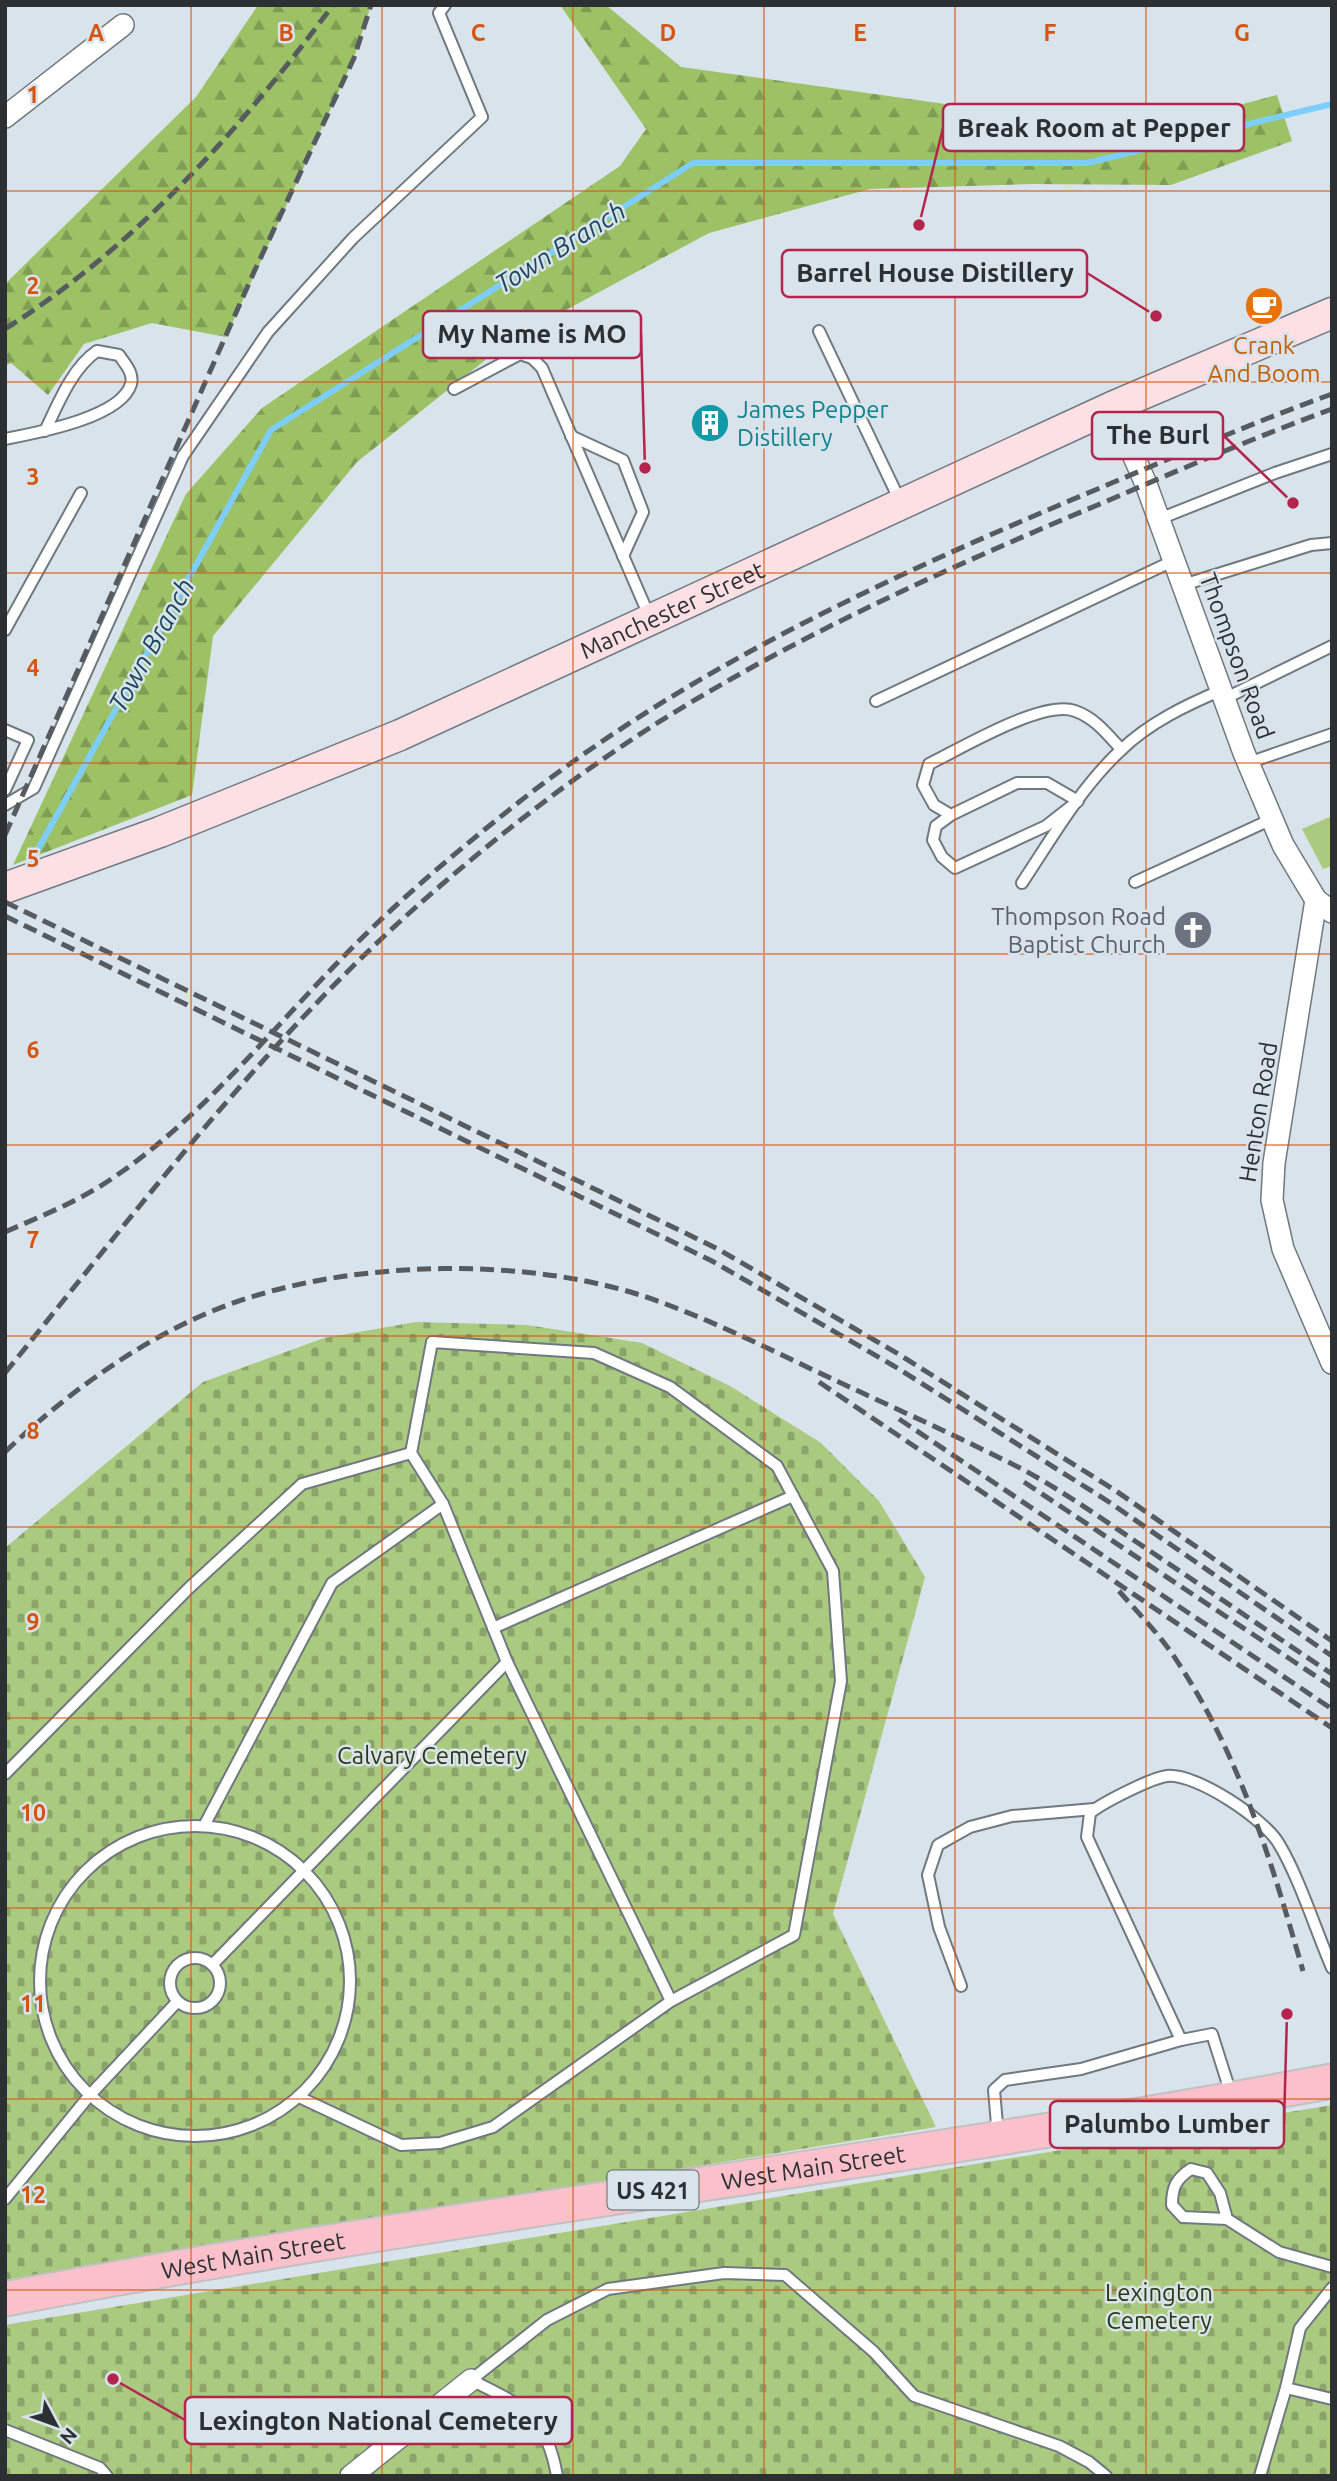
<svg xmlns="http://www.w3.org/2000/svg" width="1337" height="2481" font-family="Ubuntu,sans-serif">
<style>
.forest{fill:url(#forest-firs)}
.cemetery{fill:url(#cemetery-stones)}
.park{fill:#aaca7f}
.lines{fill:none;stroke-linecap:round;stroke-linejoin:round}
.stream{stroke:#7dcefc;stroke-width:6}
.service-casing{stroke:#707980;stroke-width:14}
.minor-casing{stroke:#707980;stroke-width:24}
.secondary-casing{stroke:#707980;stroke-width:33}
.primary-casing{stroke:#c0c1c2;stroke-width:37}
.service{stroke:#fff;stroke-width:10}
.minor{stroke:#fff;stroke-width:21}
.secondary{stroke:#fce0e4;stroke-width:30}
.primary{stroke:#fac1ca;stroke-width:33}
.rail{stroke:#565b5f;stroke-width:5;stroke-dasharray:14 7;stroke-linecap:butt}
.grid{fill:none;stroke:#d55510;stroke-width:2;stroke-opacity:0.55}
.labels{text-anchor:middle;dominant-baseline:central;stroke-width:5;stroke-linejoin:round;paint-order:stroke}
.shield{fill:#d9e3eb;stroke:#60666a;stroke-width:2}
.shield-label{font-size:23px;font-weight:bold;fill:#2c3033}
.food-label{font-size:24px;fill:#c56008;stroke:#d9e3eb}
.culture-label{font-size:24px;fill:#0d838f;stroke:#d9e3eb;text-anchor:start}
.street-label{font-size:24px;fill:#2c3033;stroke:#d9e3eb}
.worship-label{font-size:24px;fill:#5b616d;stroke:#d9e3eb;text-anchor:end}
.park-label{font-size:24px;fill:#2a3912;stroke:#d9e3eb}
.water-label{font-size:26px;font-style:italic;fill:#19465d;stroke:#d9e3eb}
.grid-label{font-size:23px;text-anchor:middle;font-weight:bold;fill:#d55510;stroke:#d9e3eb;stroke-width:5;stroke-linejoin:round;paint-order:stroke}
.leader{fill:none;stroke:#b5244d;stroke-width:2.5}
.callout-dot{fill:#b5244d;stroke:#d9e3eb;stroke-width:2.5}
.callout{fill:#d9e3eb;stroke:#b5244d;stroke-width:2.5}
.callout-label{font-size:26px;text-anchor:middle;font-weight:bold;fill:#2c3033}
</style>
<defs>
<pattern id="forest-firs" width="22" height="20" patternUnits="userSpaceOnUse" patternTransform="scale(1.75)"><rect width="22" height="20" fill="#9cc265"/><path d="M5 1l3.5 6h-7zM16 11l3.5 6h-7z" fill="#7f9e54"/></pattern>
<pattern id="cemetery-stones" width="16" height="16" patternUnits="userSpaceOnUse" patternTransform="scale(1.75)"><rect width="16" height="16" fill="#aaca7f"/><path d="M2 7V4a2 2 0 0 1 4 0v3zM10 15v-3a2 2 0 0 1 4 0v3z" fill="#8ba469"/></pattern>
</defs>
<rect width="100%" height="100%" fill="#d9e3eb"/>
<g class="forest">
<polygon points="258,5 371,5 354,58 226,337 152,323 84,344 48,395 11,363 5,366 5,284 196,97"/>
<polygon points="560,5 606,5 681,67 1024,115 1228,108 1277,95 1292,141 1171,185 1032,184 870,189 709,233 512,339 357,462 213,636 192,795 13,865 186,494 262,408 620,166 646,129"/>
</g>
<g class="cemetery">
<polygon points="416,1322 527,1325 642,1343 730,1386 821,1443 879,1501 925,1577 833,1914 936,2127 5,2280 5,1548 203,1382 324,1338"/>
<polygon points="1332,2105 1332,2476 5,2476 5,2325"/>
</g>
<polygon class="park" points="1332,816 1332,866 1323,869 1302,829"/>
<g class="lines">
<polyline class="stream" points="27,869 271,430 693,163 1087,163 1332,104"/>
<g class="service-casing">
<g id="service">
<polyline points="819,331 900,501"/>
<polyline points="454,389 520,354 532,358 542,368 650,618"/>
<polyline points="571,436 623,460 643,512 623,556"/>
<path d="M5,439C35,433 121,418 131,384C134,373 125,364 119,355L97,351C72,368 58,404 45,431"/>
<polyline points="1159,519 1275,473 1332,454"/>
<polyline points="1183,585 1311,545 1332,543"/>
<polyline points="5,630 81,493"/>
<polyline points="1226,698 1332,646"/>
<polyline points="876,701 1175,560"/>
<polyline points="5,730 28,740 5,790"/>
<polyline points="1248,763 1332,734"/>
<polyline points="5,805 34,788 183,456 268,332 353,238 482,117 439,13 445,5"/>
<path d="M951,815L936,826L933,840L942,857L955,868L1046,826L1078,801L1047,783H1017L951,815L934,805L923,785L929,764C960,749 1043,699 1075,711C1095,718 1107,734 1121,749"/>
<polyline points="1135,882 1272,819"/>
<path d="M1022,883C1052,838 1081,787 1121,750C1149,723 1186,705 1222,690"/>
<polygon points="432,1342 594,1353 670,1387 777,1466 833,1571 841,1681 794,1935 671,2001 507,1662 443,1504 411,1453"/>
<polyline points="493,1628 793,1496"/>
<polyline points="5,1774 189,1588 302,1484 411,1453"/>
<polyline points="204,1826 332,1583 443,1504"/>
<circle cx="195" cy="1981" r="155"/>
<circle cx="195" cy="1983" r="25"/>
<polyline points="212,1965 507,1662"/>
<polyline points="961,1986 939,1927 928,1875 938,1845 970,1827 1012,1816 1094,1809"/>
<path d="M1231,2094L1212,2034L1181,2040L1087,1837L1090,1813C1102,1803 1151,1778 1167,1776C1196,1773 1265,1819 1279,1844C1299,1877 1316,1931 1332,1968"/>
<polyline points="299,2097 401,2145 440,2143 493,2127 671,2001"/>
<polyline points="998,2136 994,2090 1005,2080 1081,2069 1181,2040"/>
<polyline points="5,2199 89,2096 177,2002"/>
<path d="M1227,2219L1220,2193L1207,2173L1191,2169C1176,2179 1172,2187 1172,2205L1183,2217L1227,2219L1279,2252L1332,2267"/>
<polyline points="1286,2388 1300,2328 1332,2288"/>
<polyline points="5,2430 100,2468 107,2476"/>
<path d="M557,2476C546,2414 523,2406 471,2380L547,2320L608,2289L724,2273L785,2275L874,2352L914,2396L1059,2446L1089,2462L1106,2476"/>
<polyline points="1260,2476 1286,2388 1332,2399"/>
</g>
</g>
<g class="minor-casing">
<g id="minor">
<polyline points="5,117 123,25"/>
<polyline points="1112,407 1146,484 1244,753 1283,845 1316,900 1332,912"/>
<polyline points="1316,900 1274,1163 1272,1200 1283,1249 1332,1363"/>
<polyline points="351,2476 471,2380"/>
</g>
</g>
<g class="secondary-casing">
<g id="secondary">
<path id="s1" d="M5,888L160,832L400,735L1112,407L1332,313"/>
</g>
</g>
<g class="primary-casing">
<g id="primary">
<path id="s2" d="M5,2299C446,2215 891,2163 1332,2081"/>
</g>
</g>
<use href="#service" class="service"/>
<use href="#minor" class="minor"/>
<use href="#secondary" class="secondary"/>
<use href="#primary" class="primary"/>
<g class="rail">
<path d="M5,329C135,247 242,128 333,5"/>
<polyline points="5,835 254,272 354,58 371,5"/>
<polyline points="5,902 718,1249 900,1355 1116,1491 1332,1641"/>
<polyline points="5,916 712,1261 894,1366 1109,1502 1332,1656"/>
<path d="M5,1232C37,1218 69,1205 99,1187C193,1128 265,1037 342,958C399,899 463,846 528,795C696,665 893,575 1088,493C1169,459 1249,424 1332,394"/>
<path d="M5,1373C135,1213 261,1045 416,907C495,837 580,771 670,715C808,630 957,564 1107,501C1181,469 1256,437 1332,409"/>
<polyline points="819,1382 1332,1728"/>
<polyline points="899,1419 1332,1709"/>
<path d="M5,1452C72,1388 159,1326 248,1298C363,1261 521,1258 637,1294C708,1317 774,1352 841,1383C901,1411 963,1439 1022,1469C1061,1490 1098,1516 1135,1541C1201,1585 1266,1630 1332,1674"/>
<polyline points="1024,1482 1332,1687"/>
<path d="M1119,1591C1139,1614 1161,1636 1177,1661C1240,1756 1272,1863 1303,1971"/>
</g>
</g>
<path class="grid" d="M191,5V2476M382,5V2476M573,5V2476M764,5V2476M955,5V2476M1146,5V2476M5,191H1332M5,382H1332M5,573H1332M5,763H1332M5,954H1332M5,1145H1332M5,1336H1332M5,1527H1332M5,1718H1332M5,1908H1332M5,2099H1332M5,2290H1332"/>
<defs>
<g id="cafe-disc" transform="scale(2.0125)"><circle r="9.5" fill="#e8710a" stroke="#d9e3eb"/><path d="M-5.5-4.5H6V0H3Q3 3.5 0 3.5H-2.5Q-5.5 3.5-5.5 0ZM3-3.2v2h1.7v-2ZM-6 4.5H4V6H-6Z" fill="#fff"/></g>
<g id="building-disc" transform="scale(2.0125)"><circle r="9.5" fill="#0f9aa8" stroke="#d9e3eb"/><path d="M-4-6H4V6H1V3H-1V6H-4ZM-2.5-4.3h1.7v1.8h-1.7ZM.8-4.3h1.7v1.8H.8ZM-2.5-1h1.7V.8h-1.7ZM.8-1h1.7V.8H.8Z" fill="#fff"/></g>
<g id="church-disc" transform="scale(2.0125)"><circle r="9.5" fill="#6b7280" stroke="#d9e3eb"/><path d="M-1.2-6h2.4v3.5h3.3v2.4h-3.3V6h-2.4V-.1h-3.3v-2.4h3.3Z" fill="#fff"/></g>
</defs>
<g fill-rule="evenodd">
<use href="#cafe-disc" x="1264" y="306"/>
<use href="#building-disc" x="710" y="423"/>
<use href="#church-disc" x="1193" y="930"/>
</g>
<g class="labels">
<rect class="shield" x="607.5" y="2170.5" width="91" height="39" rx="5"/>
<g class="shield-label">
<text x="653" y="2190">US 421</text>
</g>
<g class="food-label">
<text x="1264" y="345">Crank<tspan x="1264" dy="28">And Boom</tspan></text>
</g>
<g class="culture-label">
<text x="737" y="409">James Pepper<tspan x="737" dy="28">Distillery</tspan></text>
</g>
<g class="street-label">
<text stroke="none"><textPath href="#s1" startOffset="723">Manchester Street</textPath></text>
<text transform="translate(1237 656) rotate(70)">Thompson Road</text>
<text transform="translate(1258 1112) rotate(-81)">Henton Road</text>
<text stroke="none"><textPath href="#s2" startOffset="819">West Main Street</textPath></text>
<text stroke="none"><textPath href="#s2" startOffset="252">West Main Street</textPath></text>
</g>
<g class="worship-label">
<text x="1166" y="916">Thompson Road<tspan x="1166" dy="28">Baptist Church</tspan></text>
</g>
<g class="park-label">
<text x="432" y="1755">Calvary Cemetery</text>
<text x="1159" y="2292">Lexington<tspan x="1159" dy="28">Cemetery</tspan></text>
</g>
<g class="water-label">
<text transform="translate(560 247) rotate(-32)">Town Branch</text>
<text transform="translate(151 645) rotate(-61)">Town Branch</text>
</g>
</g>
<g class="grid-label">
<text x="96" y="41">A</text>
<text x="286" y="41">B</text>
<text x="478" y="41">C</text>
<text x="668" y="41">D</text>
<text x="860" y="41">E</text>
<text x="1050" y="41">F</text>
<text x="1242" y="41">G</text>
<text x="33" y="103">1</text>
<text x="33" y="294">2</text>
<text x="33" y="485">3</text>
<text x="33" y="676">4</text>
<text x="33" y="867">5</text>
<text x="33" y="1058">6</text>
<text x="33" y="1248">7</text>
<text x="33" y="1439">8</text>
<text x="33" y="1630">9</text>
<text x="33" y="1821">10</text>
<text x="33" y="2012">11</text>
<text x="33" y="2203">12</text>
</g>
<path class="leader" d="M919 225L943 128M1156 316L1087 273M645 468L641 334M1293 503L1223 435M1287 2014L1284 2124M113 2379L185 2420"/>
<g class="callout-dot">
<circle cx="919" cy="225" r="7"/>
<circle cx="1156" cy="316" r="7"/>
<circle cx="645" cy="468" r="7"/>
<circle cx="1293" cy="503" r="7"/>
<circle cx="1287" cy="2014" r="7"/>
<circle cx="113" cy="2379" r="7"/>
</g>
<g class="callout">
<rect x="943" y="104" width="301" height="47" rx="7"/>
<rect x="782" y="250" width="305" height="47" rx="7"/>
<rect x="423" y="311" width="218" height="47" rx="7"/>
<rect x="1092" y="412" width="131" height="47" rx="7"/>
<rect x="1050" y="2101" width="234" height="47" rx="7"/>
<rect x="185" y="2397" width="387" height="47" rx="7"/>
</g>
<g class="callout-label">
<text x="1094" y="137">Break Room at Pepper</text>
<text x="935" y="282">Barrel House Distillery</text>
<text x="532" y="343">My Name is MO</text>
<text x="1158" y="444">The Burl</text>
<text x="1167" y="2133">Palumbo Lumber</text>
<text x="378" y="2430">Lexington National Cemetery</text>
</g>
<rect width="1337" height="2481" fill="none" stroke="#2c3033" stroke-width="14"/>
<g transform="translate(56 2425) rotate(131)" stroke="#d9e3eb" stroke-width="5" paint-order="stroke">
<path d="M0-5L12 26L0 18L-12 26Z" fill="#2c3033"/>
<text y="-10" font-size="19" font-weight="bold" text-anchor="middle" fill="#2c3033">N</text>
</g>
</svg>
